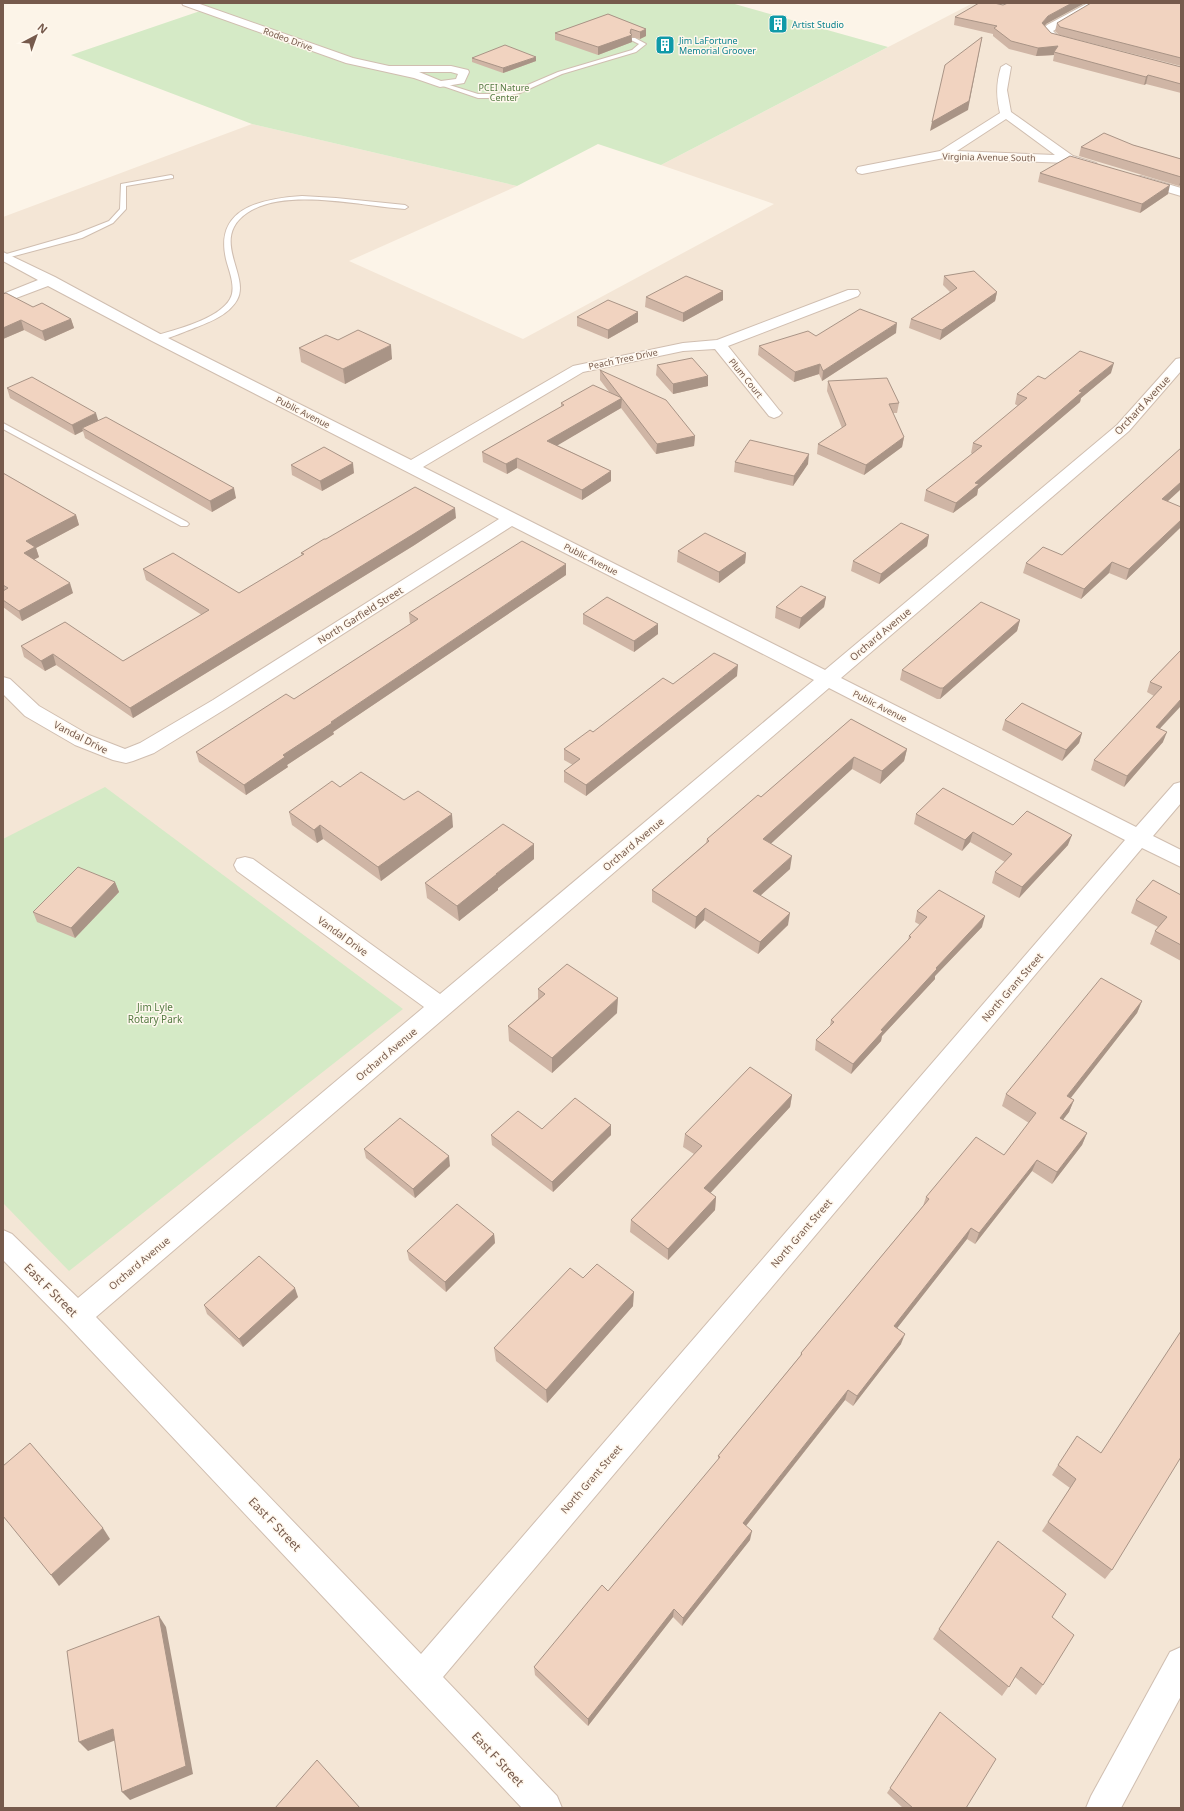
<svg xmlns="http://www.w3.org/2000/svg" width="1184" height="1811" font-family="'Noto Sans',sans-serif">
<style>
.residential{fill:#f4e6d6}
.green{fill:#d5eac6}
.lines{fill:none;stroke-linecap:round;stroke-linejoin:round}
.lane-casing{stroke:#d0beb0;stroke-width:2}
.street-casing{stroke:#d0beb0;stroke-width:2}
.lane{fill:#fff;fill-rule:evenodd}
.street{fill:#fff;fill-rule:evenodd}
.wall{fill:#cfb5a5}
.shaded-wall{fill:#a99486}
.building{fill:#f1d3c0;stroke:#a99486}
.labels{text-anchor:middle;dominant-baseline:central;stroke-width:3;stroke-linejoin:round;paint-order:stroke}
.far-culture-label{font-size:9px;fill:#0d838f;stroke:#fff8ee;text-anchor:start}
.far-street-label{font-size:9px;fill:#765a4c;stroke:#fff8ee}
.far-park-label{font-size:9px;fill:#557b43;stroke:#fff8ee}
.street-label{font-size:10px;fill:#765a4c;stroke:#fff8ee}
.park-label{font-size:10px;fill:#557b43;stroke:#fff8ee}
.near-street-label{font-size:12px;fill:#765a4c;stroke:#fff8ee}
</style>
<rect width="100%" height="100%" fill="#fcf4e8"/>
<polygon class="residential" points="973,3 1181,3 1181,1808 3,1808 3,217 252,124 517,186 349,261 523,339 774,204 661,165"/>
<g class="green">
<polygon points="187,3 731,3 888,47 661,165 598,144 517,186 252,124 71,55 206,9"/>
<polygon points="105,787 403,1009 69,1271 3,1203 3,839"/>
</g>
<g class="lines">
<g class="lane-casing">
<g id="lane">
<polygon points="631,38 635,38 646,44 636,52 562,74 520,93 496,98 478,98 437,84 440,82 478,94 496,94 516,90 558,72 632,50 639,44 631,40"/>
<polygon points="171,175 173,176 173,178 126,186 126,209 113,223 82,238 3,259 3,255 76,234 109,221 120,209 121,184"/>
<path d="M302,196L336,198L405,205L408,207L405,209C361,206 285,187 247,213C209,239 251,276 237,300C228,316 207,323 192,329C183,332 162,342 154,340V336C175,330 219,319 230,299C236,289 230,273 227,263C212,209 259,199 302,196Z"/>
<polygon points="3,423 187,522 189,524 187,526 181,526 3,429"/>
</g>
</g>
<g class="street-casing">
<g id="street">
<path d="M182,3H197L353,58L389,66H451L468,70L469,72L464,83L440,87L414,78L346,63L183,5ZM419,72H451L458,74L456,79L441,81Z"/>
<path d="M1088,3H1100L1053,31L1058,36L1075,41L1076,43L1075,45C1063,48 1048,40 1042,31L1047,25Z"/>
<path d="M1006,64L1011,67L1007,90L1011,112L1073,156L1096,163L1098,166L1096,169L1092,170L1068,163L944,158L862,174L858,173L856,170L858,167L940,151L1000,113C996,97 996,83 1001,67ZM1006,119L1055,155L957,151Z"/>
<polygon points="1141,176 1181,188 1181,196 1137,183 1135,180 1137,177"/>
<path d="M3,252L55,277L162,335L411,460L573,366L683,343L717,340L848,290H858L860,293L858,296L728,346L779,410L782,413L779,416L774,418L769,416L715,349L683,351L583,372L423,467L825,670L1117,425L1176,359L1181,358V371L1129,431L841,678L1136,827L1174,784L1181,782V803L1153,836L1181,850V867L1142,848L443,1677L557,1796L562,1808H522L67,1325L3,1260V1230L12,1234L78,1298L424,1007L237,871L234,865L237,859L245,857L253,859L440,994L814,680L512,526L227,708L154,753L133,761L126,763L113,760L75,745L25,716L3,694V677L10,679L39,706L89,735L125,749L140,743L213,700L499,519L152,341L48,286L3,303V294L38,280L3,261ZM829,688L1125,840L421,1654L96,1317Z"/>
<polygon points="1181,1647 1181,1696 1121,1808 1086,1808 1091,1796 1170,1652"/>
</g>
</g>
<use href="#lane" class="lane"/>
<use href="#street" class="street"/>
</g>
<g class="wall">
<polygon points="1181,3 1181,66 1059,35 1055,31 1057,23"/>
<polygon points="608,14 646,29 646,36 640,39 632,37 632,42 598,55 555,40 555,33"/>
<polygon points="955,17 1046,24 1045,26 1051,33 1181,67 1181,93 1146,84 1144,85 1053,61 1054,55 1036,56 1009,49 993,36 993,34 954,25"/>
<polygon points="472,58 536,61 503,73 472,62"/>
<polygon points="1133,145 1181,159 1181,184 1179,186 1079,156 1081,147"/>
<polygon points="1040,173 1168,194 1140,213 1038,182"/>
<polygon points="944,276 997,292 995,301 940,340 909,328 911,319 950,292 943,285"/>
<polygon points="723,291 723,300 683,322 645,307 646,297"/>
<polygon points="3,294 33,307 71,319 74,328 45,341 24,330 3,339"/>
<polygon points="577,317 638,322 608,339 577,326"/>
<polygon points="896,333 822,381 819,374 794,382 758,355 759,346 816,336"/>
<polygon points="338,340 392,359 345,384 301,362 299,348"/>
<polygon points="657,365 708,376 708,386 673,394 656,375"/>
<polygon points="600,370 695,436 694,446 656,454 621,408 557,445 611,471 611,481 582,500 517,468 507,474 483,462 482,452 561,407 561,403 610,393 600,380"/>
<polygon points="1111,373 1081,398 1080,402 978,489 977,495 953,513 924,501 926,490 973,454 971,453 973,443 1018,406 1015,404 1017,394 1045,379"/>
<polygon points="828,381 899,403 897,413 893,413 904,437 902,447 864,475 817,454 818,444 842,428 827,391"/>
<polygon points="7,388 98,420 236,498 212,512 85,438 83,431 75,435 10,398"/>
<polygon points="1181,448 1181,489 1167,502 1181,507 1181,527 1126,580 1109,573 1081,599 1023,573 1026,563 1062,555"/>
<polygon points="735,462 808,464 793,486 734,472"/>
<polygon points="291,465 354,473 322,491 292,475"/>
<polygon points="3,473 76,515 79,525 36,548 39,557 34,560 73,593 22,621 3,607"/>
<polygon points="456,518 413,546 133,718 56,665 45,671 24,657 21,646 123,661 202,615 146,580 143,569 239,593 302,556 301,553 326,539"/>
<polygon points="929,535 927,546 879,584 851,571 853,561"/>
<polygon points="678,551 746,553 745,563 719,583 677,562"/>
<polygon points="566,575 333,732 334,734 287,765 288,767 246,795 199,762 196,752 294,699 410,624 409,613"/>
<polygon points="826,597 824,607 799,629 775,618 776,607"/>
<polygon points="583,614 658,634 634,652 583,624"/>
<polygon points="1020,620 1017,631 940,699 937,699 900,680 902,670"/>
<polygon points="1181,650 1160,729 1163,742 1124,787 1091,770 1094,760 1154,696 1147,692 1150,682"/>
<polygon points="737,676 586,796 564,782 564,771 573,765 564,760 564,749 593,732 673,684"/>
<polygon points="851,719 907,749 904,761 880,784 852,769 770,844 790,869 760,896 788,925 758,954 704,920 695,929 652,902 652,890 706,843 707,839 761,797"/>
<polygon points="1005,720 1082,733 1079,743 1062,761 1002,730"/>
<polygon points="404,800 453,827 381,881 323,839 317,843 292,825 289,812"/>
<polygon points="916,814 1013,825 1068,845 1019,898 992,883 995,872 1005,862 970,842 962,851 914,824"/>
<polygon points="534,859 498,888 498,890 459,921 427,898 425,883"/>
<polygon points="115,882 119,892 75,938 37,922 33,912"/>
<polygon points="1181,895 1181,961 1150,944 1155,931 1158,927 1131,913 1136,900"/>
<polygon points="917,911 982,927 935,976 935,979 882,1036 881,1041 851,1074 815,1050 816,1040 830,1026 831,1020 908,940 909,936 920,925 915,922"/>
<polygon points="538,989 617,1013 552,1073 509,1041 508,1026 538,999"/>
<polygon points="1142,1001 1137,1013 1070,1098 1074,1100 1069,1112 1063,1119 1087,1133 1082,1145 1052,1184 1032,1171 975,1244 967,1239 897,1328 901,1344 853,1406 845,1400 746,1526 750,1540 682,1626 673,1617 588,1726 535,1675 534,1667 608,1591 718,1460 718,1456 800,1356 801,1353 923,1206 926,1197 1004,1155 1029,1123 1002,1106 1006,1094"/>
<polygon points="792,1095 790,1107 710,1193 716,1197 715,1210 668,1260 630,1232 631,1220 694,1154 683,1147 685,1134"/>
<polygon points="542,1129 611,1135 553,1192 492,1145 491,1135"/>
<polygon points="364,1149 450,1166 415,1198 366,1158"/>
<polygon points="494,1234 495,1243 446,1292 409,1260 407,1251"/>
<polygon points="583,1278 633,1306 547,1403 496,1361 494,1348"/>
<polygon points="298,1297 243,1347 207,1314 204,1305"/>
<polygon points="1101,1453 1112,1570 1105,1579 1042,1531 1070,1488 1052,1475 1058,1465"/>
<polygon points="1052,1617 1043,1685 1036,1695 1015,1677 1002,1696 933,1639 939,1629"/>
<polygon points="940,1712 966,1808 903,1808 887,1793"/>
</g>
<g class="shaded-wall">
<polygon points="1072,3 1085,3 1046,24 1040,31 1042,23 1048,16"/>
<polygon points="631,29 632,42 598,55 598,47 630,33"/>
<polygon points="646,29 646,36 640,39 640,32"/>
<polygon points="982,37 968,110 930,131 932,122"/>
<polygon points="1058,46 1054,52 1054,55 1036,56 1038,48"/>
<polygon points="536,57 536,61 503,73 503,68"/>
<polygon points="1148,75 1146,84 1144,85 1146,77"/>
<polygon points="1181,179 1181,184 1179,186"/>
<polygon points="1170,185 1168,194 1140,213 1142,204"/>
<polygon points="723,291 723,300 683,322 683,313"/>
<polygon points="997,292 995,301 940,340 942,330"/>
<polygon points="638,312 638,322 608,339 608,330"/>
<polygon points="71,319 74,328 45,341 42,331"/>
<polygon points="21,320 24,330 3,339 3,328"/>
<polygon points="897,323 896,333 822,381 823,371"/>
<polygon points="391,345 392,359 345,384 343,369"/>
<polygon points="1114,363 1111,373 1081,398 1080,402 978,489 977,495 953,513 956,503 975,483 1079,391"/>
<polygon points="820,364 819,374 794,382 795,372"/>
<polygon points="708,376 708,386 673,394 673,384"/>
<polygon points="622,398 621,408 548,451 547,441"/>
<polygon points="96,413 99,423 82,428 83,431 75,435 72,425"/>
<polygon points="695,436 694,446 656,454 657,444"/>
<polygon points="904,437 902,447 864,475 866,465"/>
<polygon points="809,454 808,464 793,486 794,476"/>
<polygon points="517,458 517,468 507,474 506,464"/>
<polygon points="353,463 354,473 322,491 320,481"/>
<polygon points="611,471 611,481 582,500 582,490"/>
<polygon points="1181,482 1181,489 1158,510 1162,499"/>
<polygon points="234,488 236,498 212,512 210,501"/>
<polygon points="455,508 456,518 413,546 133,718 130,708"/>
<polygon points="76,515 79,525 36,548 39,557 27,563 24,553 26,541"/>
<polygon points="1181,520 1181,527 1126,580 1129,569"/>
<polygon points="929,535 927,546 879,584 881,574"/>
<polygon points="746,553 745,563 719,583 719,572"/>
<polygon points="1112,562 1109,573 1081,599 1084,589"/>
<polygon points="566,564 566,575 333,732 334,734 287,765 288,767 246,795 244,785 283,755 331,722"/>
<polygon points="70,583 73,593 22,621 19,611"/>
<polygon points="826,597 824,607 799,629 801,618"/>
<polygon points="1020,620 1017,631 940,699 943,688"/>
<polygon points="658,624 658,634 634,652 634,641"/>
<polygon points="53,654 56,665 45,671 41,661"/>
<polygon points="738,665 737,676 586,796 586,785"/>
<polygon points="1181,699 1181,706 1152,737 1156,727"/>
<polygon points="1167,732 1163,742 1124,787 1127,776"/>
<polygon points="1082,733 1079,743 1062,761 1066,750"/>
<polygon points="907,749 904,761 880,784 882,771"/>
<polygon points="854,757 852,769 762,852 763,839"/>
<polygon points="452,814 453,827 381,881 378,867"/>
<polygon points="320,825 323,839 317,843 314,830"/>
<polygon points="973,832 970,842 962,851 965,840"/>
<polygon points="1072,835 1068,845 1019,898 1022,887"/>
<polygon points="534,844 534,859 498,888 498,890 459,921 457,906 496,874"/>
<polygon points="792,856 790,869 752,903 753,891"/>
<polygon points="115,882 119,892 75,938 71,928"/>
<polygon points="705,908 704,920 695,929 696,917"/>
<polygon points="790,913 788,925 758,954 760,942"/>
<polygon points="985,916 982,927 935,976 935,979 882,1036 881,1041 851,1074 853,1064 881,1030 936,968"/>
<polygon points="618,998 617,1013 552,1073 552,1058"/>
<polygon points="1142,1001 1137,1013 1063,1108 1067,1096"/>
<polygon points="792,1095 790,1107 703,1201 704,1188"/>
<polygon points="1074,1100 1069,1112 1056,1129 1060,1118"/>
<polygon points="611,1125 611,1135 553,1192 552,1182"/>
<polygon points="1087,1133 1082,1145 1052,1184 1057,1172"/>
<polygon points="449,1156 450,1166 415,1198 413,1189"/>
<polygon points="1037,1160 1032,1171 975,1244 979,1233"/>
<polygon points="716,1197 715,1210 668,1260 668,1249"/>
<polygon points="971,1228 967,1239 891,1336 894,1326"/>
<polygon points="494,1234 495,1243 446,1292 445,1282"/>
<polygon points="295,1288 298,1297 243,1347 239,1339"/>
<polygon points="634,1292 633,1306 547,1403 546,1390"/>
<polygon points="905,1334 901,1344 853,1406 857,1396"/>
<polygon points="848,1390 845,1400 741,1532 743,1523"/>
<polygon points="103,1528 110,1539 59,1586 51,1575"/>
<polygon points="752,1531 750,1540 682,1626 683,1618"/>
<polygon points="674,1609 673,1617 588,1726 588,1719"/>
<polygon points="159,1616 166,1627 193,1774 130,1800 122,1792"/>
<polygon points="113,1729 121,1738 88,1751 79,1742"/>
</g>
<g class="building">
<polygon points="979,3 994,3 1003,5 1008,3 1072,3 1048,16 1042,23 1051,33 1181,67 1181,84 1148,75 1146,77 1054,52 1058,46 1038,48 1011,41 994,28 997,26 955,17"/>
<polygon points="1091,3 1181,3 1181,58 1060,27 1057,23"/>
<polygon points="608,14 646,29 640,32 631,29 630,33 632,35 598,47 555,33"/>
<polygon points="982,37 969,101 932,122 945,65"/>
<polygon points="505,45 536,57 503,68 472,58"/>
<polygon points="1104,133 1133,145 1181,159 1181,177 1081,147"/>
<polygon points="1070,156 1170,185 1142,204 1040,173"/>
<polygon points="974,271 997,292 942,330 911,319 957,288 944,276"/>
<polygon points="686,276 723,291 683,313 646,297"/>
<polygon points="6,293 33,307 42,303 71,319 42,331 21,320 3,328 3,294"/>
<polygon points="608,300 638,312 608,330 577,317"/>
<polygon points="860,309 897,323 823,371 820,364 795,372 759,346 808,331 816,336"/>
<polygon points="358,330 391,345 343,369 299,348 326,335 338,340"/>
<polygon points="1080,351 1114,363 1079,391 1082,392 975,483 979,484 956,503 926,490 982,446 973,443 1027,398 1017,394 1038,376 1045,379"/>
<polygon points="692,358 708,376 673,384 657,365"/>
<polygon points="600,370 666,400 695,436 657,444"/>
<polygon points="32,377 96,413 72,425 7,388"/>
<polygon points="887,378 899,403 889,404 904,437 866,465 818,444 846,425 828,381"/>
<polygon points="593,385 622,398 547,441 611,471 582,490 517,458 506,464 482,452 564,405 561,403"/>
<polygon points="106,417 234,488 210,501 82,428"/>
<polygon points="750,440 809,454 794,476 735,462"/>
<polygon points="324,447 353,463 320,481 291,465"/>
<polygon points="1181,448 1181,482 1162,499 1181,507 1181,520 1129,569 1112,562 1084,589 1026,563 1043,547 1062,555"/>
<polygon points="3,473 76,515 26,541 35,547 24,553 70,583 19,611 3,600 3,591 8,588 3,585 3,534 4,533 3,532"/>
<polygon points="415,487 455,508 412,535 130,708 53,654 41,661 21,646 65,622 123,661 209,610 143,569 173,553 239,593 304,554 301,553 324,539 326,539"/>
<polygon points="901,523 929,535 881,574 853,561"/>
<polygon points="705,533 746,553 719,572 678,551"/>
<polygon points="522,541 566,564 331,722 332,723 283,755 285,757 244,785 196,752 286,694 294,699 418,619 409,613"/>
<polygon points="801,586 826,597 801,618 776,607"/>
<polygon points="607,597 658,624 634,641 583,614"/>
<polygon points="981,602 1020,620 943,688 940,688 902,670"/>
<polygon points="1181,650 1181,699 1156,727 1167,732 1127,776 1094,760 1162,687 1150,682"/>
<polygon points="714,653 738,665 586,785 564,771 580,759 564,749 590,730 593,732 663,678 673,684"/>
<polygon points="1022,703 1082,733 1066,750 1005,720"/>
<polygon points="851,719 907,749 882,771 854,757 763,839 792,856 753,891 790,913 760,942 705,908 696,917 652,890 709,841 707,839 758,795 761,797"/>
<polygon points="361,772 404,800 418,791 452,814 378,867 320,825 314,830 289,812 332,781 340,787"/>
<polygon points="943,788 1013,825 1027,811 1072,835 1022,887 995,872 1012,854 973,832 965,840 916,814"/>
<polygon points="503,824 534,844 496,874 497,874 457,906 425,883"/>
<polygon points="78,867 115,882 71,928 33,912"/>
<polygon points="1153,880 1181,895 1181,945 1155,931 1167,917 1136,900"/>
<polygon points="939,890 985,916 936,968 937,969 881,1030 883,1031 853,1064 816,1040 834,1022 831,1020 911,937 909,936 927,917 917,911"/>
<polygon points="567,964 618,998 552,1058 508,1026 545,994 538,989"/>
<polygon points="1101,978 1142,1001 1067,1096 1074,1100 1060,1118 1087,1133 1057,1172 1037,1160 979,1233 971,1228 894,1326 905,1334 857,1396 848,1390 743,1523 752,1531 683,1618 674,1609 588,1719 534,1667 602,1585 608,1591 720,1457 718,1456 802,1354 801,1353 929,1199 926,1197 976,1137 1004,1155 1036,1113 1006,1094"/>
<polygon points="750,1067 792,1095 704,1188 716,1197 668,1249 631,1220 702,1146 685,1134"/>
<polygon points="575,1098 611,1125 552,1182 491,1135 518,1111 542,1129"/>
<polygon points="400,1118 449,1156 413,1189 364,1149"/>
<polygon points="457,1204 494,1234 445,1282 407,1251"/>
<polygon points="259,1256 295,1288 239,1339 204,1305"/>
<polygon points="597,1264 634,1292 546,1390 494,1348 570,1268 583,1278"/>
<polygon points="1181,1331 1181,1457 1112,1570 1048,1522 1076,1479 1058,1465 1077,1436 1101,1453"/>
<polygon points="30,1443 103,1528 51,1575 3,1516 3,1466"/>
<polygon points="998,1541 1066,1594 1052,1617 1074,1635 1043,1685 1021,1667 1009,1687 939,1629"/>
<polygon points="159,1616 186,1766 122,1792 113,1729 79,1742 67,1651"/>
<polygon points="940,1712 996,1759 966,1808 913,1808 890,1788"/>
<polygon points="317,1760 360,1808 275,1808"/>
</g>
<defs>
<g id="building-square" transform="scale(1)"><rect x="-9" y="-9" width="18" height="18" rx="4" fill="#0f9aa8" stroke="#fff8ee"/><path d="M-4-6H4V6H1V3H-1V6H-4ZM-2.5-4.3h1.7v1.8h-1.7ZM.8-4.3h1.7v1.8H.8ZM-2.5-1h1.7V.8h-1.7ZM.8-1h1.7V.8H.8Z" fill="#fff"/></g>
</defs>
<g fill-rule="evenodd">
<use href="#building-square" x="778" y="24"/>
<use href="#building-square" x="665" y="45"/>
</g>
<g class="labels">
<g class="far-culture-label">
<text x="792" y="24">Artist Studio</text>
<text x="679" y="40">Jim LaFortune<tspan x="679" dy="10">Memorial Groover</tspan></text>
</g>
<g class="far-street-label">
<text transform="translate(288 39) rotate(20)">Rodeo Drive</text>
<text transform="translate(989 157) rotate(1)">Virginia Avenue South</text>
<text transform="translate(623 359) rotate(-12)">Peach Tree Drive</text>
<text transform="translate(746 378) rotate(51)">Plum Court</text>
<text transform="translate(303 412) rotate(27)">Public Avenue</text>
<text transform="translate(591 559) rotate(27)">Public Avenue</text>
<text transform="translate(880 706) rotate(27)">Public Avenue</text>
</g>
<g class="far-park-label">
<text x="504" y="87">PCEI Nature<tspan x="504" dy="10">Center</tspan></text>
</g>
<g class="street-label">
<text transform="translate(1142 405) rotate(-47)">Orchard Avenue</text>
<text transform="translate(360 615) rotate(-32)">North Garfield Street</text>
<text transform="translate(880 634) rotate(-40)">Orchard Avenue</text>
<text transform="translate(81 737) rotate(27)">Vandal Drive</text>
<text transform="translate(633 844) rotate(-40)">Orchard Avenue</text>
<text transform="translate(343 936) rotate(36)">Vandal Drive</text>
<text transform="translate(1012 987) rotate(-49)">North Grant Street</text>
<text transform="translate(386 1054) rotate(-40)">Orchard Avenue</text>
<text transform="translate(801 1233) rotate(-49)">North Grant Street</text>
<text transform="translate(139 1263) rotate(-40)">Orchard Avenue</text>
<text transform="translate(591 1479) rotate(-49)">North Grant Street</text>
</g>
<g class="park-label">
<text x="155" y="1007">Jim Lyle<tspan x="155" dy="12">Rotary Park</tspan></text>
</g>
<g class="near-street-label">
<text transform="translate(51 1290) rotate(45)">East F Street</text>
<text transform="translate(275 1524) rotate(46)">East F Street</text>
<text transform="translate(498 1759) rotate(47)">East F Street</text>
</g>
</g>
<rect width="1184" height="1811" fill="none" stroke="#765a4c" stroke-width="8"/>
<g transform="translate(36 36) rotate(41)" stroke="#fff8ee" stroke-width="3" paint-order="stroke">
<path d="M0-3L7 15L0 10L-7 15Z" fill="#765a4c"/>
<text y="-6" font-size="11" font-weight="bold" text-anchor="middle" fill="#765a4c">N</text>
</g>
</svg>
